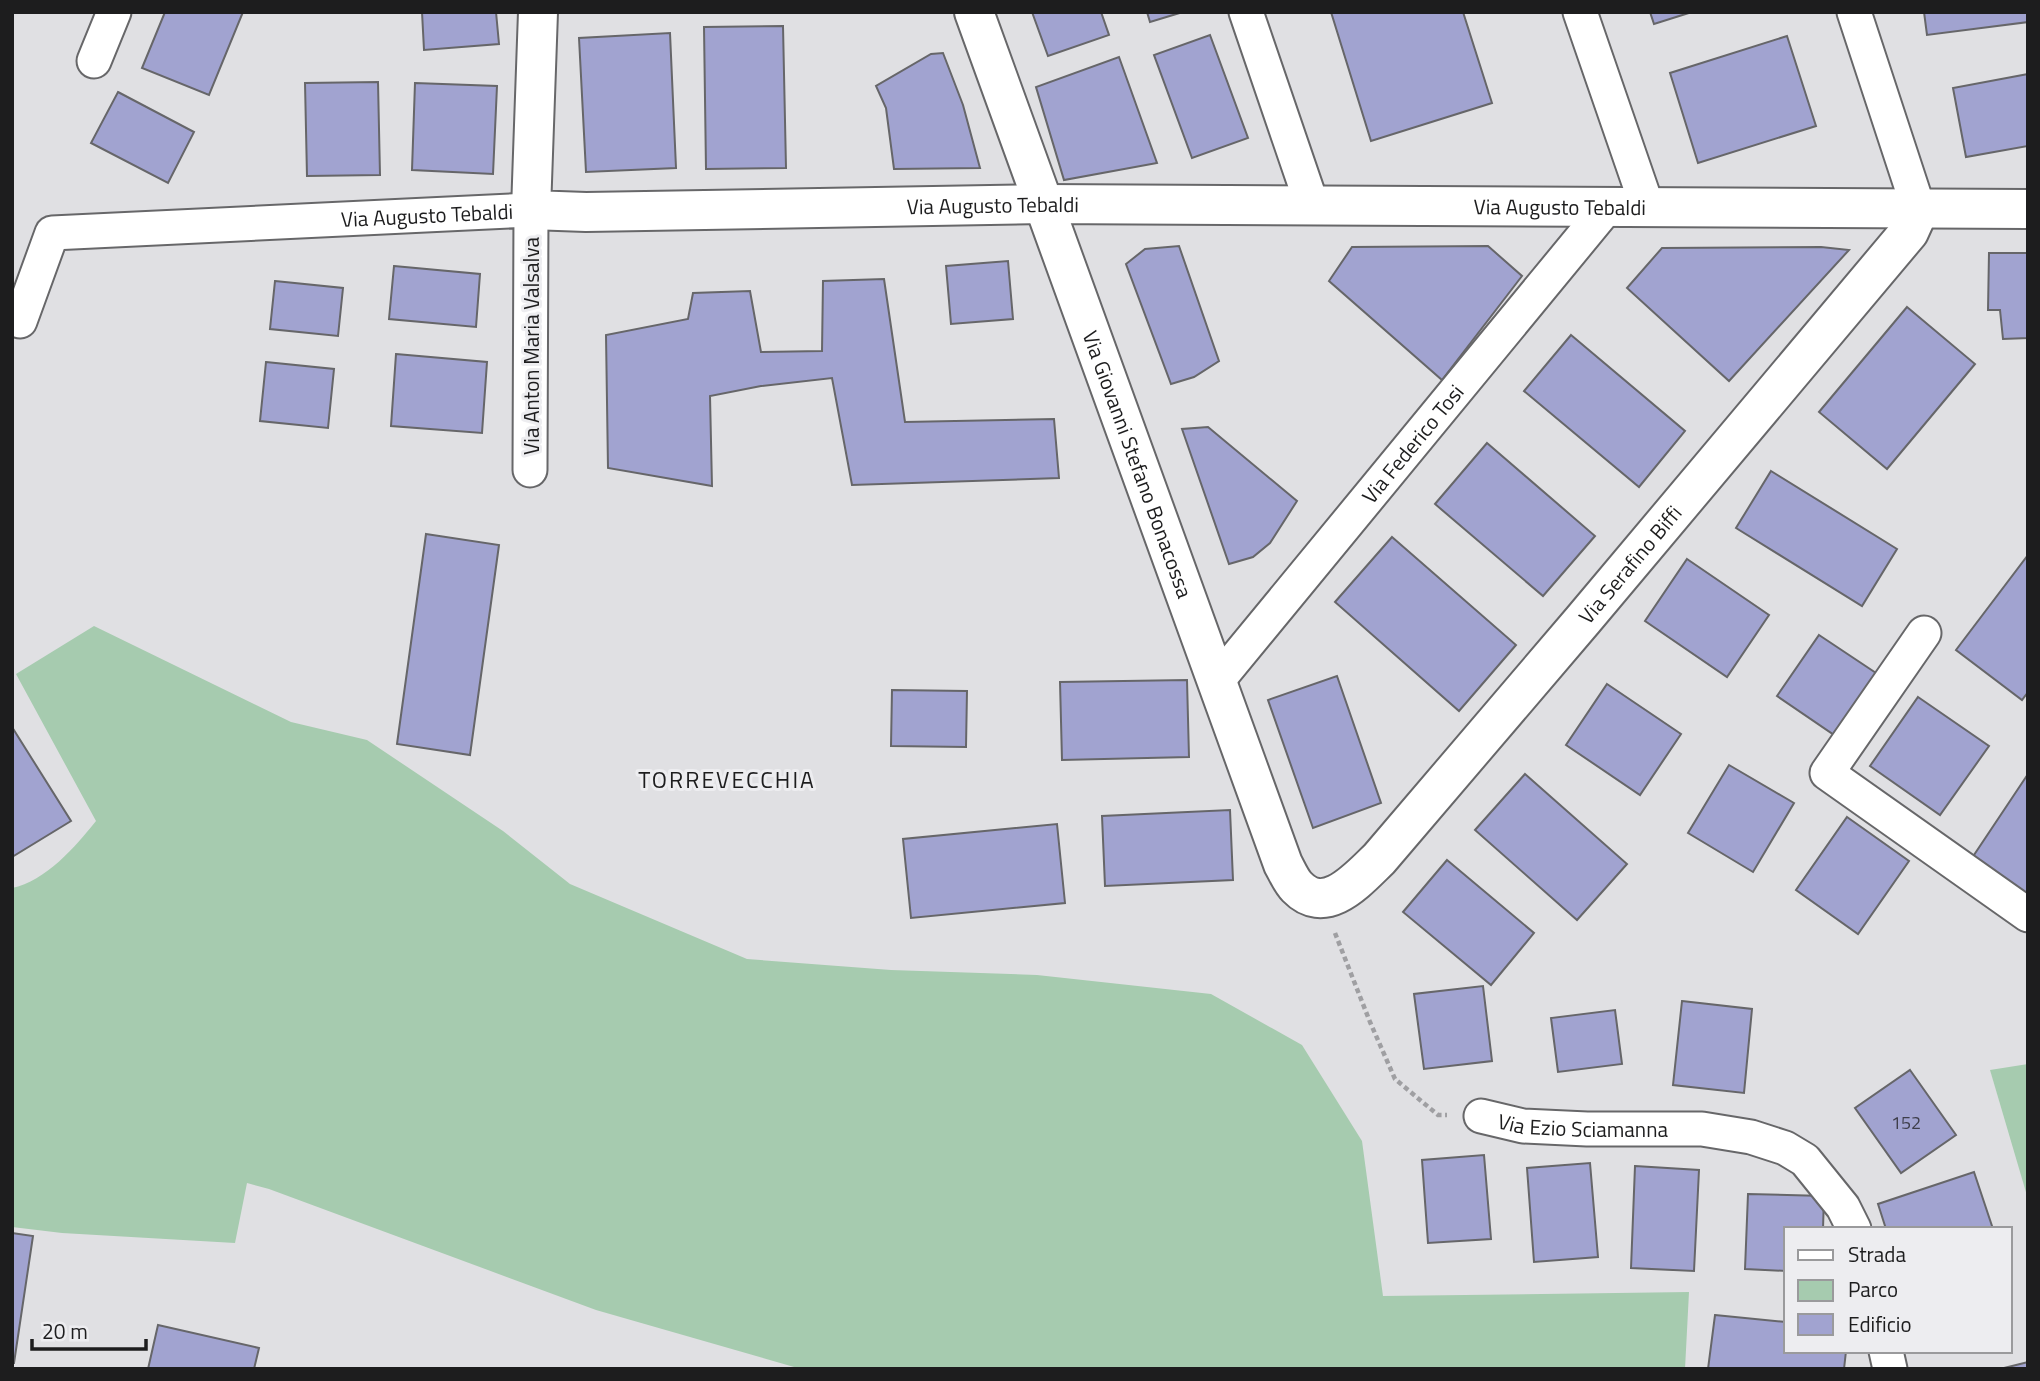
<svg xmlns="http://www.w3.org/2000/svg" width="2040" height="1381" font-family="'Titillium Web',sans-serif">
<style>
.green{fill:#a6cbaf}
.building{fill:#a1a3d0;stroke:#666669;stroke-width:2}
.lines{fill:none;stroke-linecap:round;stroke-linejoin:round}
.minor-casing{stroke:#676769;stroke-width:37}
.tertiary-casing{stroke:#676769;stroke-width:42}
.path{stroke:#9f9fa2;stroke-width:4.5;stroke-dasharray:5 3.5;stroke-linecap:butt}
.minor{stroke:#fff;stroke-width:33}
.tertiary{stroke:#fff;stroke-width:38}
.labels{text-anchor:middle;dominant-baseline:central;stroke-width:6;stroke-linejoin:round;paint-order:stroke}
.number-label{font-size:18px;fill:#3e3e4a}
.street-label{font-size:21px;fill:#1d1d1e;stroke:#ededf0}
.neighbourhood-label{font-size:23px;letter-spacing:2px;fill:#1d1d1e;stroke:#ededf0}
</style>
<rect width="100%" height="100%" fill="#e0e0e3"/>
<g class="green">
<path d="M94,626L291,722L367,740L503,831L570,884L747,959L891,970L1037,975L1211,994L1302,1045L1362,1141L1383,1296L1689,1292L1685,1369H801L596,1310L269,1189L247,1183L235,1243L62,1233L12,1227V888C46,881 75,847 96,821L16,674Z"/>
<polygon points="2028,1064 2028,1199 1990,1070"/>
</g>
<g class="building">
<polygon points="165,12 243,12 209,95 142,68"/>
<polygon points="422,12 496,12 499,44 424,50"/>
<polygon points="1032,12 1101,12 1109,35 1048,56"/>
<polygon points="1147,12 1183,12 1150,22"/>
<polygon points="1331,12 1463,12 1492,103 1371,141"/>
<polygon points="1650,12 1692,12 1654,24"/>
<polygon points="1924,12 2028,12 2028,22 1927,35"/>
<polygon points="783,26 786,168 706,169 704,27"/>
<polygon points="670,33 676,168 586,172 579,38"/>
<polygon points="1210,35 1248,138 1192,158 1154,55"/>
<polygon points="1787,36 1816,126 1698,163 1670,73"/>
<polygon points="943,53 963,105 980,168 894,169 886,108 876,86 931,54"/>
<polygon points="1119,57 1157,163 1064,180 1036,87"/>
<polygon points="2028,74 2028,146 1966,157 1953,88"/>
<polygon points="378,82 380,175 307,176 305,83"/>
<polygon points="415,83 497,86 493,174 412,170"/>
<polygon points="118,92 194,132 168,183 91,143"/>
<polygon points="1179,246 1219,361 1194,377 1171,384 1126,264 1145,249"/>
<polygon points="1488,246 1522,276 1442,380 1329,281 1352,247"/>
<polygon points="1821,247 1849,250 1729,381 1627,288 1662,248"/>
<polygon points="1989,253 2028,253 2028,338 2003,339 2000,310 1988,310"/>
<polygon points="1008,261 1013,319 951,324 946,266"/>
<polygon points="394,266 480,274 476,327 389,319"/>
<polygon points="884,279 905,422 1054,419 1059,478 852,485 832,378 761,386 710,396 712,486 608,468 606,335 688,319 693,293 750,291 761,352 822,351 823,281"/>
<polygon points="275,281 343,288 338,336 270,329"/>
<polygon points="1907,307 1975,364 1887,469 1819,412"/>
<polygon points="1571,335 1685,431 1639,487 1524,391"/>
<polygon points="396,354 487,362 482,433 391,426"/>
<polygon points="266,362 334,369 328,428 260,421"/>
<polygon points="1208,427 1297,501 1270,543 1253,557 1229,564 1182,429"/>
<polygon points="1487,443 1595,536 1543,596 1435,504"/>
<polygon points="1771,471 1897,549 1862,606 1736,528"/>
<polygon points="426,534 499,545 470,755 397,744"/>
<polygon points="1392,537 1516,645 1459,711 1335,602"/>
<polygon points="2028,555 2028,692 2022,700 1956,650"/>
<polygon points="1687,559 1769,615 1727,677 1645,621"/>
<polygon points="1819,635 1885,679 1843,741 1777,696"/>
<polygon points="1337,676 1381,803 1313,828 1268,700"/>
<polygon points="1187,680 1189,757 1062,760 1060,682"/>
<polygon points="1607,684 1681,734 1640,795 1566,745"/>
<polygon points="892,690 967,691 966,747 891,746"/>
<polygon points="1918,697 1989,746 1940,815 1870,766"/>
<polygon points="12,727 71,821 12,857"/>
<polygon points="1729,765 1794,803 1753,872 1688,833"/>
<polygon points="1525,774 1627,864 1577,920 1475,830"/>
<polygon points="2028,774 2028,895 1972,858"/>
<polygon points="1230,810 1233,880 1105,886 1102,816"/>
<polygon points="1847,817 1909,861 1858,934 1796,890"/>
<polygon points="1057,824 1065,903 911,918 903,839"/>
<polygon points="1447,860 1534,933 1491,985 1403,912"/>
<polygon points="1483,986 1492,1061 1424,1069 1414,994"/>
<polygon points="1682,1001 1752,1009 1744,1093 1673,1085"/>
<polygon points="1615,1010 1622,1064 1558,1072 1551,1018"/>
<polygon points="1910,1070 1956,1135 1901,1173 1855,1108"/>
<polygon points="1484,1155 1491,1239 1428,1243 1422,1160"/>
<polygon points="1590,1163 1598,1257 1534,1262 1527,1168"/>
<polygon points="1635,1166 1699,1170 1694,1271 1631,1268"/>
<polygon points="1974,1172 1993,1229 1886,1229 1878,1204"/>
<polygon points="1748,1194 1824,1196 1823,1229 1786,1229 1786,1271 1745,1269"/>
<polygon points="12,1233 33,1236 14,1363 12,1363"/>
<polygon points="1715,1315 1786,1322 1786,1351 1846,1351 1844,1369 1708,1369"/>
<polygon points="158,1325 259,1348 254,1369 148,1369"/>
<polygon points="2028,1362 2028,1369 2000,1369"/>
</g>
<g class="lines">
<g class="minor-casing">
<g id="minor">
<polyline points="1246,12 1312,205"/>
<polyline points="1580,12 1647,206"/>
<polyline points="1854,12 1919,210"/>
<polyline points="94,61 114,12"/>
<path id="s1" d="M20,321L52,233L531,210L530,470"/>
<polyline points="1924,633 1827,773 2028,915"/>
<path id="s2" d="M1218,680L1608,206"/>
<path id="s3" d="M1481,1116L1523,1126L1587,1129H1702L1751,1137L1785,1148L1805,1160L1843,1207L1854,1229"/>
<polyline points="1886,1351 1890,1369"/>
</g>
</g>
<g class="tertiary-casing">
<g id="tertiary">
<path id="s4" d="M538,12L531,210L586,212L1043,204L2028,209"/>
<path id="s5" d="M974,12L1283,864C1287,871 1291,881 1297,887C1326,917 1358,879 1379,859L1583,620L1909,232L1919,210"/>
</g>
</g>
<polyline class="path" points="1335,933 1370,1022 1395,1079 1438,1115 1447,1115"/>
<use href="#minor" class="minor"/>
<use href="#tertiary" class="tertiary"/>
</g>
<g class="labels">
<g class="number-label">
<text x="1906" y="1122">152</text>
</g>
<g class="street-label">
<text stroke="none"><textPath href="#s4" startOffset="660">Via Augusto Tebaldi</textPath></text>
<text stroke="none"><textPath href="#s4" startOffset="1227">Via Augusto Tebaldi</textPath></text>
<text stroke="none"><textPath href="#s1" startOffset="469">Via Augusto Tebaldi</textPath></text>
<text transform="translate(531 346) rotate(-90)">Via Anton Maria Valsalva</text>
<text stroke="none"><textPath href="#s2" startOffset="306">Via Federico Tosi</textPath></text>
<text stroke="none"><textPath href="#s5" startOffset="481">Via Giovanni Stefano Bonacossa</textPath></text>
<text stroke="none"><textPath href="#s5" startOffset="1419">Via Serafino Biffi</textPath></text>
<text stroke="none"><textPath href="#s3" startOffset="103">Via Ezio Sciamanna</textPath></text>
</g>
<g class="neighbourhood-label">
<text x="727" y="779">TORREVECCHIA</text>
</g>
</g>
<rect width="2040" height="1381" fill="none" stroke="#1d1d1e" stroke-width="28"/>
<rect x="1784" y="1227" width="228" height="126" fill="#ededf0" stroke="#9a9a9c" stroke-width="2"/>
<rect x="1798" y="1250" width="35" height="10" fill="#ffffff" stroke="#9a9a9c" stroke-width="2"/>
<text x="1848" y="1262" font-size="21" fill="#1d1d1e">Strada</text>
<rect x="1798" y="1280" width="35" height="21" fill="#a6cbaf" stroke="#9a9a9c" stroke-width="2"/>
<text x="1848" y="1297" font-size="21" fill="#1d1d1e">Parco</text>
<rect x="1798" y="1314" width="35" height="21" fill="#a1a3d0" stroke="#9a9a9c" stroke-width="2"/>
<text x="1848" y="1332" font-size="21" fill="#1d1d1e">Edificio</text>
<path d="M32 1339v10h114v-10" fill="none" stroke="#1d1d1e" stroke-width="3.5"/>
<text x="42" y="1339" font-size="21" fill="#1d1d1e" stroke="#ededf0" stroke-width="5" paint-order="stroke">20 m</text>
</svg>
